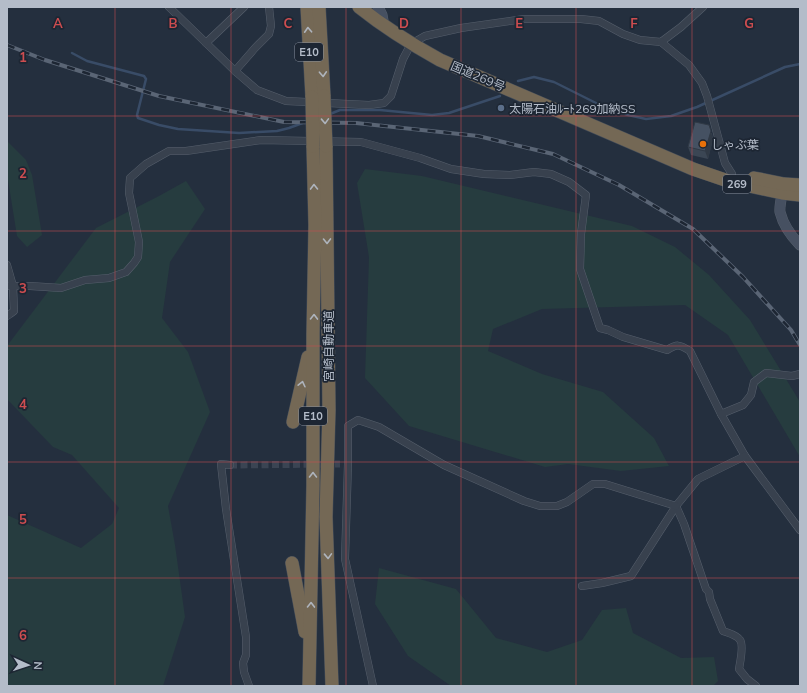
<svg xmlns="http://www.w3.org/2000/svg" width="807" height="693" font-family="Mulish,'Noto Sans JP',sans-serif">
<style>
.green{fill:#263c3f}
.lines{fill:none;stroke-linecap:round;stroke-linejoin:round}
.stream{stroke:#394c67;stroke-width:2.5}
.street-tunnel{stroke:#3a4453;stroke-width:7;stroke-dasharray:7 3.5;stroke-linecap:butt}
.street-casing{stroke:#565f6c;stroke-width:8}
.secondary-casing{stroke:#565f6c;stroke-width:11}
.highway-casing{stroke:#434c59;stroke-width:14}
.street{stroke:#38414e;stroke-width:7}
.secondary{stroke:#465061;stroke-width:10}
.highway{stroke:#746855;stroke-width:13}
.rail-casing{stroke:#5a6575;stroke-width:4}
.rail{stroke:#1d2633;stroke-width:2.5;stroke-dasharray:8;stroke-linecap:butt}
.highway-bridge-casing{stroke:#434c59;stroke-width:14;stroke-linecap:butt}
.highway-bridge{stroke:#746855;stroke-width:13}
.wall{fill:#3b4654}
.shaded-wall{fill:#303945}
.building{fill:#455162;stroke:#303945}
.oneway{stroke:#aeb4bd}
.grid{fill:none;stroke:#ce4d50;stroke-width:1;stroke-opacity:0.55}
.service-dot{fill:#5c6f8a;stroke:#1d2633;stroke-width:1.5}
.food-dot{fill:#e8710a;stroke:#1d2633;stroke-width:1.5}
.labels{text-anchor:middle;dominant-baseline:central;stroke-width:3.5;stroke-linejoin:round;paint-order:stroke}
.shield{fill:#1d2633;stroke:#878f9c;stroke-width:1}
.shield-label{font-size:11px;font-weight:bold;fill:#b4bcc9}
.street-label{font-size:12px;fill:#b4bcc9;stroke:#1d2633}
.poi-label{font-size:12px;fill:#b4bcc9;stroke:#1d2633;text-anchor:start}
.grid-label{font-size:13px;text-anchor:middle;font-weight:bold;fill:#ce4d50;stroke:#1d2633;stroke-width:3.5;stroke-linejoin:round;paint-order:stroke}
</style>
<rect width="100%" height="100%" fill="#242f3e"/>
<g class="green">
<polygon points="7,141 26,160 32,175 42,235 27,247 17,236 8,180 7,176"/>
<polygon points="365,169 422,176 632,226 675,247 709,275 750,320 800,402 800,457 728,335 685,305 542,309 493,329 488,351 542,374 603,392 654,438 669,466 621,471 568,464 545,467 409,426 365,378 369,257 357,183"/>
<polygon points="186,181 205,209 170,262 162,318 188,352 210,412 168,506 175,545 185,617 163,686 7,686 7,515 81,548 112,524 119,508 72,455 53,447 7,399 7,346 96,228 159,196"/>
<polygon points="379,568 456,589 496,638 547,652 582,640 602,610 626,608 633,633 681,658 714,657 718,681 713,686 451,686 408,656 375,604"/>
</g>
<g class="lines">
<g class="stream">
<polyline points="72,53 87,61 144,76 146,79 137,115 138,118 159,125 178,129 239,133 277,131 289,128 308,121"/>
<polyline points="518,81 534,77 554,82 604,107 628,115 646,119 671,116 697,107 785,67 800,64"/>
<polyline points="330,114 340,110 380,110 432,115 449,113 500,96"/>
</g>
<polyline class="street-tunnel" points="230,465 340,464"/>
<g class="street-casing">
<g id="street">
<polyline points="169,7 235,71 257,90 286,101 369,105 384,103 391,96 403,59 411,44 425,36 461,28 524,19 581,19 599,21 623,34 640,40 661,42 681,27 703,7"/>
<polyline points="661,42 689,65 702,83 707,96 725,163 732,174 731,182"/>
<polyline points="206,43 244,7"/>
<polyline points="235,71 255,48 269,34 271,26 269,7"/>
<polyline points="7,265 13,286 14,311 10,314 7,316"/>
<path d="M7,286H30L61,288L85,280L109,278L126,272L134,263L138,257L139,242L136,227L129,193L130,178L146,164L169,151H186L261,140L361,142L420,158L451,169L484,174L510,175L534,172L551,174L569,182L586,195L581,234L580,269L600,328L608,330L623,337L667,350C677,344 679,344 690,351L721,414L745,456L800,530"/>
<polyline points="721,414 743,405 751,395 754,382 766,373 792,376 800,374"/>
<polyline points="230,465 221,464 226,509 246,637 246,655 243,663 244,672 249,686"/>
<path d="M676,506L684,524L706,589L709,592L710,599L723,631C728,633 737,635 740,640C744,645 740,663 739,669L747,679L756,686"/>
<polyline points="582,586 602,583 631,576 676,506 698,479 745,456"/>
<polyline points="373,686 345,559 348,464 348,426 358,420 379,427 444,465 524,501 540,506 557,506 567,502 593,484 605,484 676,506"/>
</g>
</g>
<g class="secondary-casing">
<g id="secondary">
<polyline points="378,7 382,15 384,26"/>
<path d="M783,186C783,193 779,205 780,212C783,224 791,236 800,245"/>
</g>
</g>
<g class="highway-casing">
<g id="highway">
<polyline points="307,7 312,97"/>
<polyline points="319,7 324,96"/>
<path d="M359,7C384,27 411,44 440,60L693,169L731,182L782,193L800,195"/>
<polyline points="326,146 329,410 326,517 332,686"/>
<polyline points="754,178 784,184 800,185"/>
<polyline points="293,422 308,357"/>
<polyline points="292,563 305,632"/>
<polyline points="309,686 313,485 313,334 315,225 313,146"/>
</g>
</g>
<use href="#street" class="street"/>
<use href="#secondary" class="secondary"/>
<use href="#highway" class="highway"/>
<g class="rail-casing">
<polyline id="rail" points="7,45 45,60 159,96 284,122 356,123 478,136 553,154 619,185 693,229 743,277 791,330 800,345"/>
</g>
<use href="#rail" class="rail"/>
<g class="highway-bridge-casing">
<g id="highway-bridge">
<polyline points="324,96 326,146"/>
<polyline points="312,97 313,146"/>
</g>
</g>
<use href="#highway-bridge" class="highway-bridge"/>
</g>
<polygon class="wall" points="712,133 713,139 708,159 691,155 688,147"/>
<polygon class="shaded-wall" points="709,125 713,139 708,159 705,151"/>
<polygon class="building" points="695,122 709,125 711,131 705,151 688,147"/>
<defs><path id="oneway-chevron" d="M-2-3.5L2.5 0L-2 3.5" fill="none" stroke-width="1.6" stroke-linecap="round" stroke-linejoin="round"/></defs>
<g class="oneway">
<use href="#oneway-chevron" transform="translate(308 30) rotate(-93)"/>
<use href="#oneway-chevron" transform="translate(323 74) rotate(87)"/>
<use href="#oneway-chevron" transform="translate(325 121) rotate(88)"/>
<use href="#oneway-chevron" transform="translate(314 187) rotate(-91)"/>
<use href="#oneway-chevron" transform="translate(327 241) rotate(89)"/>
<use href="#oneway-chevron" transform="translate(314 317) rotate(-89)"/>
<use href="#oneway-chevron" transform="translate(302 384) rotate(-77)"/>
<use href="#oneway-chevron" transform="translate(313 475) rotate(-90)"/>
<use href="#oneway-chevron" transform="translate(328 556) rotate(88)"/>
<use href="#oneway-chevron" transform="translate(311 605) rotate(-89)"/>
</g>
<path class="grid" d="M115,7V686M231,7V686M346,7V686M461,7V686M576,7V686M692,7V686M7,116H800M7,231H800M7,346H800M7,462H800M7,578H800"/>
<circle class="service-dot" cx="501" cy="108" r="4"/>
<circle class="food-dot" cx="703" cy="144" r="4"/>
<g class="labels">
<g class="shield">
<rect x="295" y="43" width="28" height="18" rx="3"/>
<rect x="723" y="175" width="28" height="18" rx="3"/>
<rect x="299" y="407" width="28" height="18" rx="3"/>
</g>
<g class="shield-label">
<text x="309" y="52">E10</text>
<text x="737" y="184">269</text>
<text x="313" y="416">E10</text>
</g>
<g class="street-label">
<text transform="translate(478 76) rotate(23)">国道269号</text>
<text transform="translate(328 346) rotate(-90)">宮崎自動車道</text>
</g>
<g class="poi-label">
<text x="509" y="108">太陽石油ﾙｰﾄ269加納SS</text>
<text x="711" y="144">しゃぶ葉</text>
</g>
</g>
<g class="grid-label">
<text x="58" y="28">A</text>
<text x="173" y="28">B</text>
<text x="288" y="28">C</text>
<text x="404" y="28">D</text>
<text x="519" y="28">E</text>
<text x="634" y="28">F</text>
<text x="749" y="28">G</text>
<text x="23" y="62">1</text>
<text x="23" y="178">2</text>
<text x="23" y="293">3</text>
<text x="23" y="409">4</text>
<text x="23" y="524">5</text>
<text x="23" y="640">6</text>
</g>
<rect width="807" height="693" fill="none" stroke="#b4bcc9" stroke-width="16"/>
<g transform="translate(28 665) rotate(93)" stroke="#1d2633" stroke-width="3" paint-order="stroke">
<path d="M0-3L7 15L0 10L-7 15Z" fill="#b4bcc9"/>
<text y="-6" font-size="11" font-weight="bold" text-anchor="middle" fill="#b4bcc9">N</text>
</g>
</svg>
